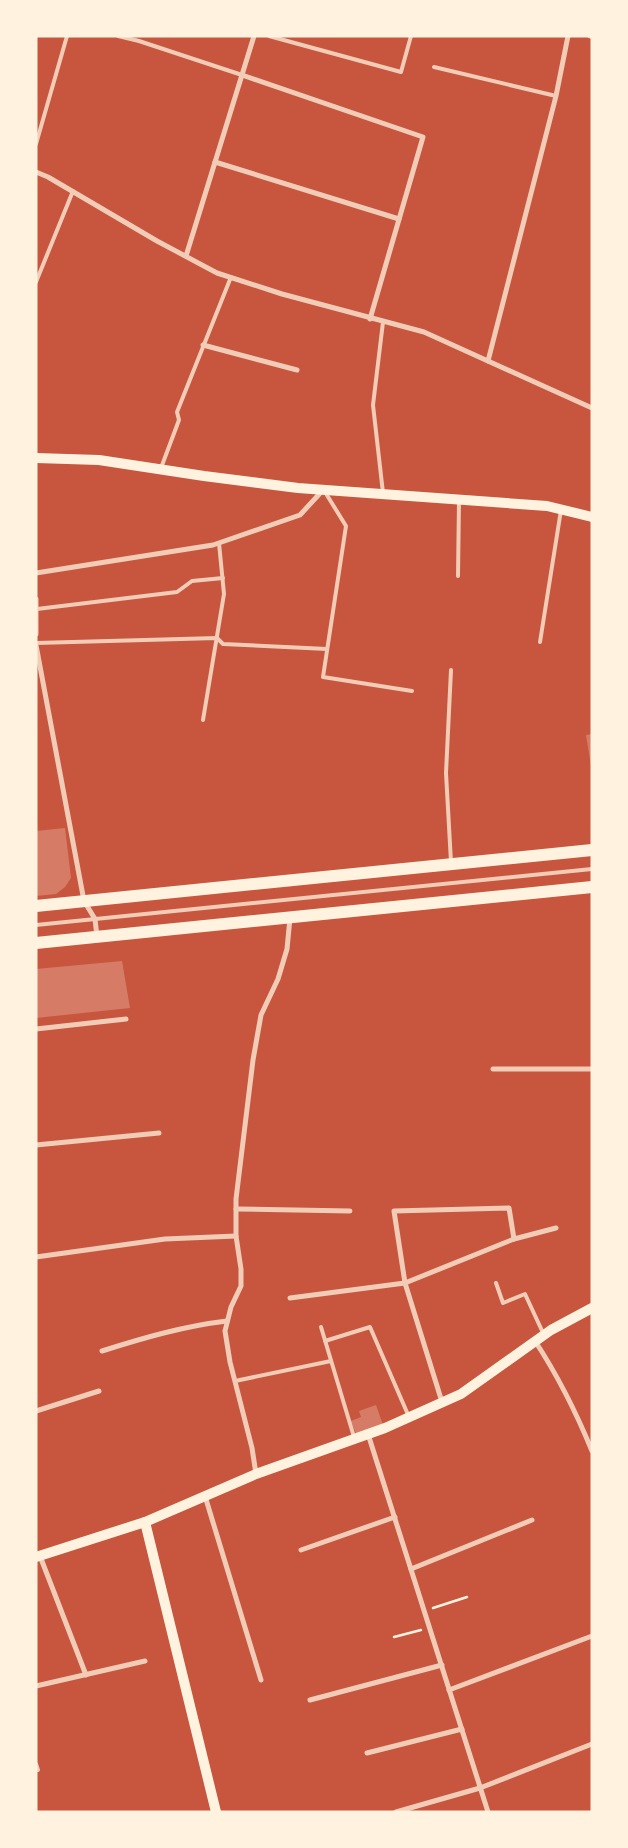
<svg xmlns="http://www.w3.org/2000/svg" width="628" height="1848" font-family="'PT Sans Narrow',sans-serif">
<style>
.building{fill:#d67c66}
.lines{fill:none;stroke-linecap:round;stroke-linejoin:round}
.path{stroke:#fff3e0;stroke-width:2.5}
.service{stroke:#f1ccb7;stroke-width:4}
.minor{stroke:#f1ccb7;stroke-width:5}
.secondary{stroke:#fff3e0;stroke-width:10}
.primary{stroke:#fff3e0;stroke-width:12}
</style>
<rect width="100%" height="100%" fill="#c8553d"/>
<g class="building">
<polygon points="592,734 592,766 591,766 586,735"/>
<polygon points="65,828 71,878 65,887 56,894 36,896 36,831"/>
<polygon points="122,961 130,1008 36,1018 36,969"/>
<polygon points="376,1405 383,1425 356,1434 351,1421 361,1417 359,1411"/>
</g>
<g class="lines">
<g class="path">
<polyline points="433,1608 467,1597"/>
<polyline points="394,1637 421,1630"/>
</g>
<g class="service">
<polyline points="118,36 139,41 242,75"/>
<polyline points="269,36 401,72 411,36"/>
<polyline points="589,36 592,37"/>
<polyline points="434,67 556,96"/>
<polyline points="36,144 67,36"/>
<polyline points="36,282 73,191"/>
<polyline points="161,468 179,420 177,412 231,277"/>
<polyline points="325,492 346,526 323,677 412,691"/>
<polyline points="383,493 373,405 383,322"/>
<polyline points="458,576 459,501"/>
<polyline points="37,609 177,592 192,581 223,578"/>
<polyline points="540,642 561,510"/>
<polyline points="36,643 217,638 223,644 327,649"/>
<polyline points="451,670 446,773 451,862"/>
<polyline points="203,720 224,594 219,543"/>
<polyline points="36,925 592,869"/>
<polyline points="496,1283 503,1303 525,1294 544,1335"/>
<polyline points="321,1327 354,1437"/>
<polyline points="325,1341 370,1327 409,1417"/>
<polyline points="235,1381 331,1361"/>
<polyline points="36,1764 38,1770"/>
</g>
<g class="minor">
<polyline points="242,75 423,137 370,319"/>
<polyline points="215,162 399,219"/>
<polyline points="36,172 48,177 157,241 217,273 282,294 424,332 592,408"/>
<polyline points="186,256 254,36"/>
<polyline points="203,345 297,370"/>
<polyline points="488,361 556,96 568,36"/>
<polyline points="36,573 213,545 300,515 323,490"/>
<polyline points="36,599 36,634"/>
<polyline points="36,645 84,901 95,919 97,937"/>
<polyline points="36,1029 126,1019"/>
<polyline points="493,1069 592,1069"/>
<polyline points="36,1145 159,1133"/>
<polyline points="236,1209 350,1211"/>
<polyline points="36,1257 165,1239 236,1236"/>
<polyline points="290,1298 405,1283 514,1239 556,1228"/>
<path d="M535,1341C558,1376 576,1412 592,1451"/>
<path d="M102,1351C143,1338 184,1326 227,1321"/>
<polyline points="442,1402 405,1283 394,1211 509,1208 514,1239"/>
<polyline points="36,1411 99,1391"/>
<polyline points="368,1434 488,1812"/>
<polyline points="256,1474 252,1448 230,1362 225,1331 231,1307 241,1286 241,1269 236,1236 236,1199 253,1060 261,1015 278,979 287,949 290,918"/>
<polyline points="205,1496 261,1680"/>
<polyline points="301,1550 395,1517"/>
<polyline points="40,1556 86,1675"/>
<polyline points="411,1569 532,1520"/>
<polyline points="36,1686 145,1661"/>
<polyline points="449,1690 592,1636"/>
<polyline points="310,1700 442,1665"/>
<polyline points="367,1753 462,1729"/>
<polyline points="396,1812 480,1788 592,1744"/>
</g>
<g class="secondary">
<polyline points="36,458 99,460 204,476 298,488 547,506 592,517"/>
<polyline points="145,1522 216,1812"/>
<polyline points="36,1557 145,1522 256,1474 385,1428 461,1394 551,1330 592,1308"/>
</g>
<g class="primary">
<polyline points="36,906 592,850"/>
<polyline points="36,943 592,887"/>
</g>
</g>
<rect width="628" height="1848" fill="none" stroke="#fff3e0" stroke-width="75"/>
</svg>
